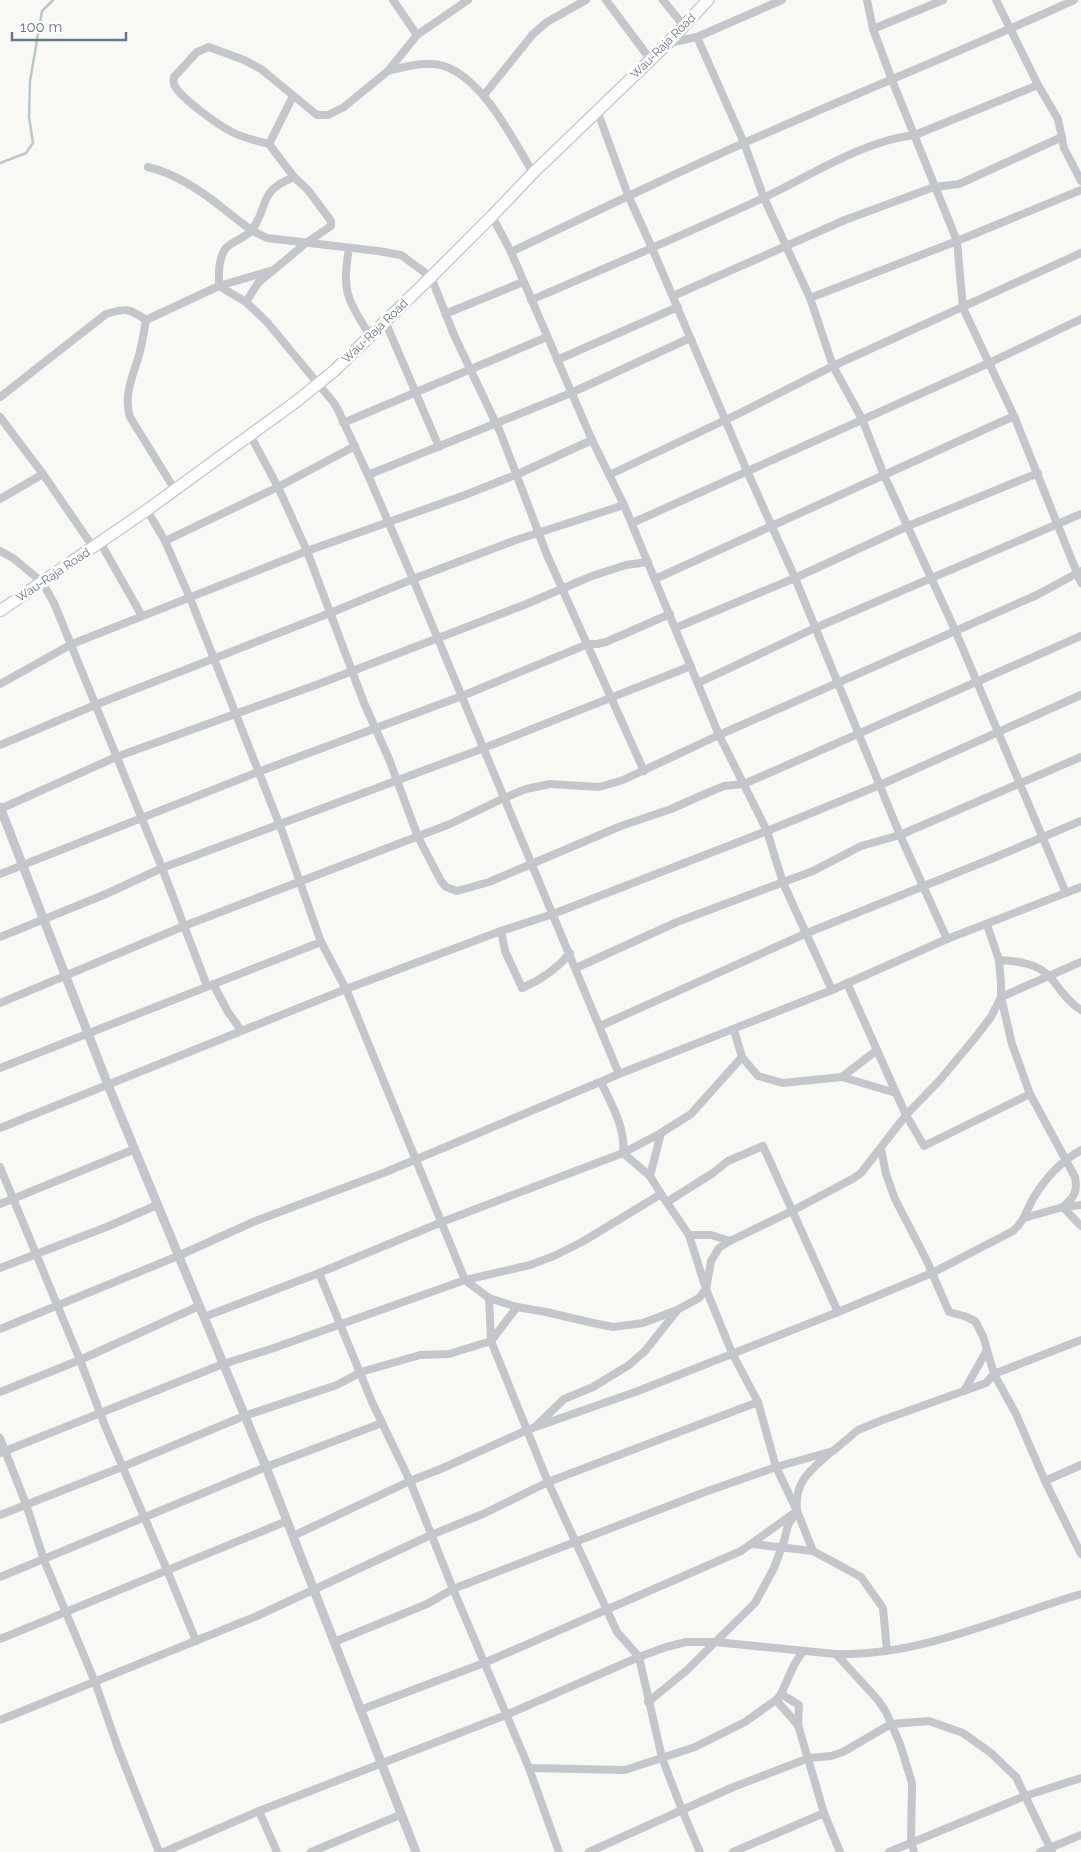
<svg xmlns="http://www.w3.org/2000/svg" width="1081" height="1852" font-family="Raleway,sans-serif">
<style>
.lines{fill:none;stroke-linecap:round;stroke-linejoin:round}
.stream{stroke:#bbc7cb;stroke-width:2.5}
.primary-casing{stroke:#b6babe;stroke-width:13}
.minor{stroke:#c3c7cb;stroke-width:8}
.tertiary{stroke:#c3c7cb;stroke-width:9}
.primary{stroke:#fff;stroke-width:11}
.labels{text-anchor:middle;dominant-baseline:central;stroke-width:5;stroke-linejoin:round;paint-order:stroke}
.street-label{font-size:12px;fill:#667787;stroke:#fff}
</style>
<rect width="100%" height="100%" fill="#f8f8f5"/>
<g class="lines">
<polyline class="stream" points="0,163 26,153 33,143 29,117 30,81 42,11 53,0"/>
<g class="primary-casing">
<polyline id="primary" points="0,611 147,510 297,401 334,371 431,277 492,216 533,173 668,43 708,0"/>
</g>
<g class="minor">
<polyline points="393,0 417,35"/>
<polyline points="606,0 650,59"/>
<polyline points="663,0 683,25"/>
<polyline points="867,0 873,29 892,80 957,241 963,308 1014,416 1081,583"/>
<polyline points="996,0 1038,85 1058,119 1064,148 1081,181"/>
<polyline points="873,29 943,0"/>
<polyline points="697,37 744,143 764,198 810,298 833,366 862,419 884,475 955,630 1066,893"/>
<polyline points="668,43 697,37 782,0"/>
<path d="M388,71C405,67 426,60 444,66C483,79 513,139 533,173"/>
<polyline points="484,95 533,34 547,22 586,0"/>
<polyline points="597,110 628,195 652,248 747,471 795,578 900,835 947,939"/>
<polyline points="269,144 293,96"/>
<path d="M148,167C177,174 202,191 225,210C239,221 250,231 267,238L378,251L401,255L431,277L454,335L501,434L547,555L644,771"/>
<path d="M294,177C257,192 270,204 252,230C246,238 227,243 224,251C218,262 219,274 219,286L246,302L267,322L334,403L338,410L368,475L413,579L619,1074"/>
<polyline points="492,216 511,252 592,440 624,505 719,735 767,831 783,883 832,990"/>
<path d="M349,249C341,293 348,299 370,336"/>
<path d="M511,252C588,215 665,178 744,143C854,94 965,50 1074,0"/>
<polyline points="673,296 845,220 934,187 959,184 1062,137"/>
<polyline points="810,298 957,241 1081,190"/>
<path d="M531,300C608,267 686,234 761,199C808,177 864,140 915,135L1038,85"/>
<path d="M246,302L258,283L306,243L331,226V221L308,190L294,177L269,144C256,141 244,138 232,132C218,125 184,100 176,88C173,84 173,81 174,77L197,52L209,47L244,60L261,69L317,115H328L344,107L388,71L417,35L468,0"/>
<polyline points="445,314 523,282"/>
<path d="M146,320C144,332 142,344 139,355C133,376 123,396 130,417L175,490"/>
<polyline points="146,320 219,286 270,271"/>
<polyline points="385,321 439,447"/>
<polyline points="557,360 678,307"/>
<path d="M0,397L106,314C126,308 129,308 146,320"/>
<polyline points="0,417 43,474 93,547"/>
<polyline points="343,423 547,337"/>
<polyline points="250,435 278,487 307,551 364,703 389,759 418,837 441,881 446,887 457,891 489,882 621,826 671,809 707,793 724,786 744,784 1081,636"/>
<polyline points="368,475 571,393 690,338"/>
<polyline points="609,475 738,414 833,366 1081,253"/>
<polyline points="0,499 43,474"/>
<polyline points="147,510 165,541 190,598 282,831 321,942 346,989 465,1280 489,1298 491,1341 548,1482 617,1632 639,1657 662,1758 682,1810 700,1852"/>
<polyline points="632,523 989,363 1081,319"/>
<polyline points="165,541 278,487 355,446"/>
<polyline points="100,542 142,616"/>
<polyline points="0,551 13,558 42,582 54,603 162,868 207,986"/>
<polyline points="655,579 1014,416"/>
<polyline points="675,628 795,578 908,526 1038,473"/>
<polyline points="698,683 815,628 1081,514"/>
<polyline points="0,684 72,644 307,551 465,495 518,474 592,440"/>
<polyline points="0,745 95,705 330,613 413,579 516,540 624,505"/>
<polyline points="0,809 116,757 316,685 524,605 592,576 626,565 648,562"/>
<polyline points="0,874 258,772 462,696 588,644 597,644 606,642 670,614"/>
<path d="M501,931L505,951L522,988C541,980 556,970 570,953"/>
<polyline points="0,937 106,894 162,868 484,748 691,666"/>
<path d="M999,960C1017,961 1038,963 1051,978C1060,989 1068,1002 1081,1010"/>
<polyline points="576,968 677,922 813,871 861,846 900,835 1081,757"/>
<path d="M847,983L906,1115L924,1146L1030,1094L1075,1177C1078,1192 1074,1197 1063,1207"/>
<polyline points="213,984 228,1012 241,1030"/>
<polyline points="0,1003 184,926 450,824 504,798 526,789 550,784 599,787 623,780 719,735 1037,595 1081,571"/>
<polyline points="600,1026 807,933 991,859 1081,821"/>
<polyline points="734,1030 742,1057 758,1076 783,1083 842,1077 896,1093"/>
<polyline points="0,1068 321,942"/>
<polyline points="842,1077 877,1050"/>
<path d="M601,1082C611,1104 626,1128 623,1153"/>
<polyline points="1030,1094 1012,1044 1001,997 1081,962"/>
<polyline points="0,1128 346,989 501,931 553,914 767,831 880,785 1081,695"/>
<polyline points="881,1149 886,1174 895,1199 926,1259 949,1312 964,1316 975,1321 983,1336 994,1374 1016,1414 1045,1481 1081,1554"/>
<polyline points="623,1153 650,1176 661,1194"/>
<polyline points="0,1167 80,1360 105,1426 167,1570 196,1641"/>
<polyline points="650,1176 661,1133"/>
<polyline points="667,1202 713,1173 728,1161 763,1146 838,1312"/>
<polyline points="0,1204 135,1149"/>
<polyline points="1063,1207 1081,1226"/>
<polyline points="1024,1218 1063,1207 1081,1205"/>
<polyline points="689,1235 711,1235 730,1241"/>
<polyline points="0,1268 109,1226 157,1205"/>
<polyline points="319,1273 372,1402 410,1481 453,1589 529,1768 559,1852"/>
<polyline points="489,1298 517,1307 546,1312 593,1323 613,1327 643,1323 677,1310 699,1298 706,1289 711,1261 719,1248 730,1241 792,1211 854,1178 861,1173 906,1115 939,1081 974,1039 991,1017 1001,997 1001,983 999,960 987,925"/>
<polyline points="204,1317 319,1273 442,1222 623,1153 661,1133 691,1114 742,1057"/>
<polyline points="0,1329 178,1256 253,1222 386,1172 619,1074 832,990 947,939 1081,887"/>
<polyline points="964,1391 987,1350"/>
<polyline points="0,1392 80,1360 199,1306"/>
<polyline points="536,1426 564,1399 593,1387 629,1365 645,1351 676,1312"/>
<polyline points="0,1438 26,1504 44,1560 95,1682 118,1748 159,1852"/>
<polyline points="0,1453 223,1364 271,1349 465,1280 530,1265 554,1256 582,1242 661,1194 689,1235 706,1289 732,1353 758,1402 776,1467 797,1511 813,1551 861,1577 883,1608 887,1651"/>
<polyline points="1045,1481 1081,1465"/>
<polyline points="0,1515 122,1467 244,1416 337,1385 361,1372 420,1355 449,1354 491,1341 517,1307"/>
<path d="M293,1536L410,1481L443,1468L527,1430L638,1391L838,1312L932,1273L1013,1231C1025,1220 1026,1211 1034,1197C1046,1177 1060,1162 1081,1150"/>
<polyline points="752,1544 813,1551"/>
<polyline points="0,1577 266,1467 382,1423"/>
<polyline points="0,1639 287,1521"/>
<polyline points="334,1642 427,1604 453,1589 705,1492 776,1467 833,1451 858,1430 880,1421 986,1383 994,1374 1081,1340"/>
<path d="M836,1654C920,1657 1001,1617 1081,1594"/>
<polyline points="781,1694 799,1705 798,1725 824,1813 840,1852"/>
<polyline points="776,1700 798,1725"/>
<path d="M648,1702L686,1671L755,1603L774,1568L784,1541L788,1525L797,1511C794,1481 810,1471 831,1452"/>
<polyline points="360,1710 484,1663 741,1551 797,1511"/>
<polyline points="0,1720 257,1616 431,1535 483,1514 548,1482 758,1402"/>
<polyline points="529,1768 625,1770 695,1747 745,1722 776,1700 781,1694 794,1665 803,1651"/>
<polyline points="259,1811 277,1852"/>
<polyline points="164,1852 259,1811 506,1715 639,1657 666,1647 686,1642 715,1642 836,1654 878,1700 886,1712 900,1744 912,1783 911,1842 914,1852"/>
<polyline points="311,1852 400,1815"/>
<polyline points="589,1852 731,1788 809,1758 831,1756 843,1752 891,1724 929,1721 963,1733 991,1753 1016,1777 1052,1852"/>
<polyline points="733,1852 824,1813"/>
<polyline points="889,1852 1025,1796 1081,1778"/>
<polyline points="1040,1852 1081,1835"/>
</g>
<polyline class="tertiary" points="0,807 108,1085 266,1467 416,1852"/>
<use href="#primary" class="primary"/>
</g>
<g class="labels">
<g class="street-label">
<text transform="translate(663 46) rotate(-45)">Wau-Raja Road</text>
<text transform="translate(375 331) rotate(-44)">Wau-Raja Road</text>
<text transform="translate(53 575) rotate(-34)">Wau-Raja Road</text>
</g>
</g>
<path d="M12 32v8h114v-8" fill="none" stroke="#667787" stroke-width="2.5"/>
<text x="20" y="32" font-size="15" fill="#667787" stroke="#ffffff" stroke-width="4" paint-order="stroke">100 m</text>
</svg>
